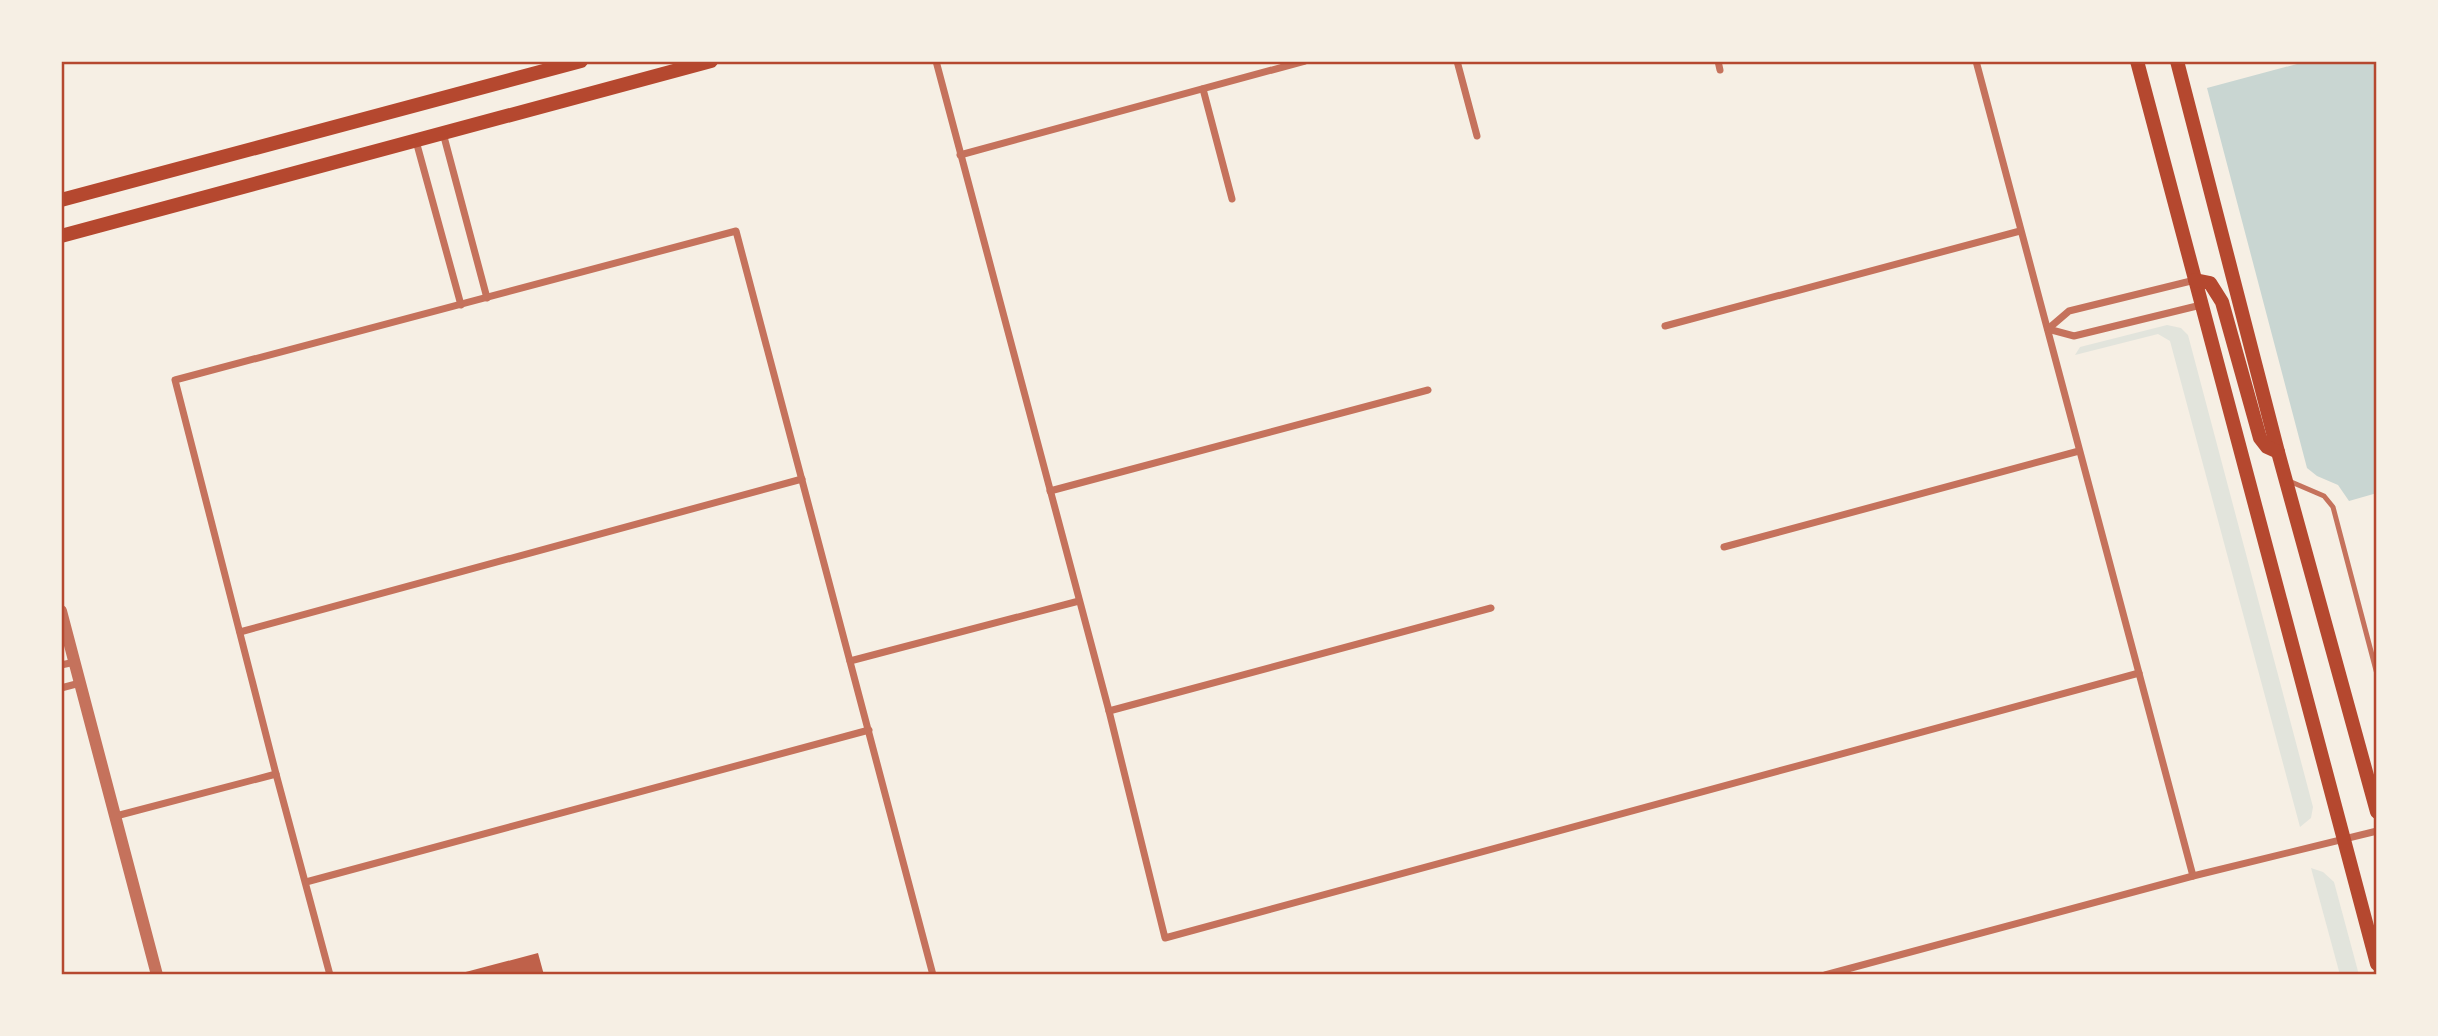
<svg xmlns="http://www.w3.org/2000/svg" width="2438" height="1036" font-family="'Open Sans',sans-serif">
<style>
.green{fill:#e2e4dc}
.water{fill:#c9d6d2}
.building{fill:#bf614a}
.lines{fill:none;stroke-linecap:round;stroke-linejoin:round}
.service{stroke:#c5725c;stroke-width:5}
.minor{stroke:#c5725c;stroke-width:7}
.tertiary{stroke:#c5725c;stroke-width:12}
.secondary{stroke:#b5482f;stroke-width:14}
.neatline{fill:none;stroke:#b5482f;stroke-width:2.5}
</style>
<rect width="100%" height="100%" fill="#f6efe4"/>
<g class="green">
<polygon points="2167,325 2181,328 2188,335 2313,807 2311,818 2300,827 2170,341 2158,334 2075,355 2080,347"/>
<polygon points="2311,868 2323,872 2334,882 2359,975 2340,975"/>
</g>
<polygon class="water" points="2308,61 2377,61 2377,493 2349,501 2338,485 2317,476 2307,468 2207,88"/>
<polygon class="building" points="538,953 544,975 458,975 458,974"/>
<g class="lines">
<polyline class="service" points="2289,481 2324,496 2333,507 2377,674"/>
<g class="minor">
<polyline points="936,61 1109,711 1165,938 2139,673"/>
<polyline points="1457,61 1477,136"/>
<polyline points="1718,61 1720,70"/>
<polyline points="1976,61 2193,876"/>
<polyline points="1203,89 1232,199"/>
<polyline points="443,133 487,298"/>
<polyline points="416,141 461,305"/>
<polyline points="960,155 1305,61"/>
<polyline points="1665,326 2020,231"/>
<polyline points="2048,329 2074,336 2201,305"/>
<polyline points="2048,329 2069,311 2195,280"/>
<polyline points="1050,491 1428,390"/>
<polyline points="1724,547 2079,451"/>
<polyline points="240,632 802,479"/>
<polyline points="850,661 1079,601"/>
<polyline points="61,665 75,662"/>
<polyline points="61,688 80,683"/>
<polyline points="1109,711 1491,608"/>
<polyline points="116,816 276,774"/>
<polyline points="306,882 869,730"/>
<polyline points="330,975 276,774 175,380 736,231 933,975"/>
<polyline points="1825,975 2193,876 2377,831"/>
</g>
<polyline class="tertiary" points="61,611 157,975"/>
<g class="secondary">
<polyline points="2137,61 2377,964"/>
<polyline points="2177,61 2278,452 2377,812"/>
<polyline points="61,200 581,61"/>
<polyline points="61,236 711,61"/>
<polyline points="2195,280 2210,283 2222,302 2260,438 2267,447 2278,452"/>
</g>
</g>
<rect width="2438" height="1036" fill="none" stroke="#f6efe4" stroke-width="126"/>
<rect x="63" y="63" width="2312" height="910" class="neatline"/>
</svg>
